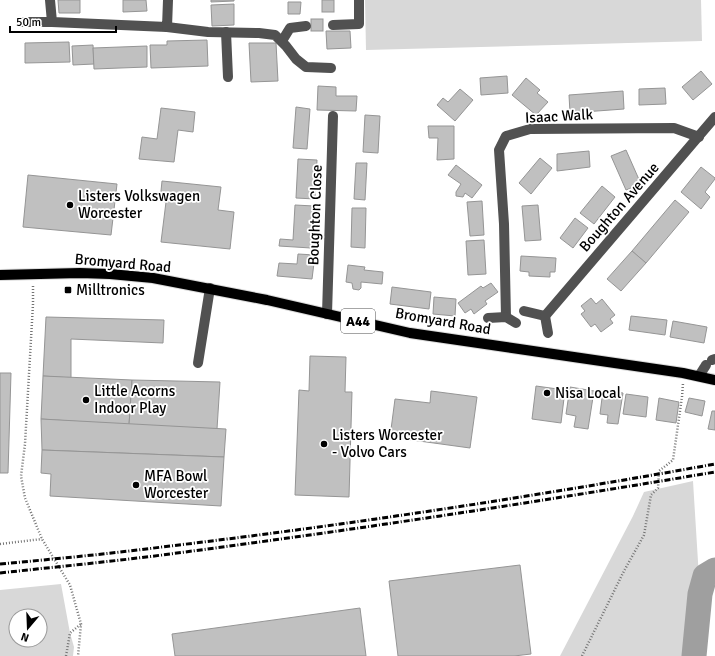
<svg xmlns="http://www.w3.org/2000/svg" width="715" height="656" font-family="Signika,sans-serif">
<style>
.green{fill:#d8d8d8;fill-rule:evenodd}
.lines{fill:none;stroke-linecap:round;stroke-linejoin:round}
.river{stroke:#9f9f9f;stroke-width:25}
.building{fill:#c0c0c0;stroke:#959595}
.major-casing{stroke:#dbdbdb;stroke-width:12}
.path{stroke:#737373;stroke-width:2.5;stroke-dasharray:1 2;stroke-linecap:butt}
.minor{stroke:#515151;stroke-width:10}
.major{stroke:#000;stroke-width:10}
.rail{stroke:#000;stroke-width:3;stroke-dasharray:6 2 1 2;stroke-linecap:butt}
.poi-dot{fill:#000;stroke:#fff;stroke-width:1.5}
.labels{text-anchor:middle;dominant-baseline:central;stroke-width:3.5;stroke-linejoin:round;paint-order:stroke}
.shield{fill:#fff;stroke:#4c4c4c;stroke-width:1}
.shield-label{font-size:14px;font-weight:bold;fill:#000}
.street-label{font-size:15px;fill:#000;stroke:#fff}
.poi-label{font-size:15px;fill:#000;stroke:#fff;text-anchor:start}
</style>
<rect width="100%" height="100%" fill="#fff"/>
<g class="green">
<polygon points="365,0 701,0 702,41 366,50"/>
<polygon points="693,481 700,594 694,656 560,656 633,516 644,492"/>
<path d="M61,584L70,633L74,647L73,656H0V590ZM16,616H40V640H16Z"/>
</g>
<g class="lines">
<polyline class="river" points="694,656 700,594 705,576 715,570"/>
</g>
<g class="building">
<polygon points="58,0 80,0 80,13 59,13"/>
<polygon points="123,0 146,0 147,11 123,12"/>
<polygon points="211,0 234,0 234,1 211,2"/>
<rect x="322" y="0" width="12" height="12"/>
<polygon points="288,2 301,2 300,14 288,14"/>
<polygon points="234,4 234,25 212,26 211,5"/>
<rect x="311" y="19" width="12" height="12"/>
<polygon points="326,31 350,31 351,48 327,49"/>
<polygon points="207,40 208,66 151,68 150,45 167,45 167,41"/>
<polygon points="69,42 70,62 25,63 25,43"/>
<polygon points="249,43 276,43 278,81 251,82"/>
<polygon points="93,45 94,64 73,65 72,46"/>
<polygon points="147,46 147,67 94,69 93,48"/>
<polygon points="701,71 712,84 693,100 682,87"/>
<polygon points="507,76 508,93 481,95 480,78"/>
<polygon points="526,78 540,90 537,93 548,102 536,115 512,95"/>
<polygon points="318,86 336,87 336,96 357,96 356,111 317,110"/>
<polygon points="665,88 666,104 639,105 639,89"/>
<polygon points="460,89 473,100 455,121 437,105 443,98 448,102"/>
<polygon points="623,91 624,109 570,113 569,95"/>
<polygon points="296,107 310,109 307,149 293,148"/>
<polygon points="161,108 195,112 193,132 178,130 174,162 139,159 142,137 157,139"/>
<polygon points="365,115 380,116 378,153 363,152"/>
<polygon points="428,126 454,126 454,159 437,160 438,138 429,138"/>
<polygon points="626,150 641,184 626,190 611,156"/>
<polygon points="589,151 590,167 557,171 557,154"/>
<polygon points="540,158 552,168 531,194 519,183"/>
<polygon points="298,159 317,160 315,199 296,198"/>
<polygon points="356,163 367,163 365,200 354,199"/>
<polygon points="456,165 482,185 472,198 465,193 463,197 456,196 456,192 461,184 448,175"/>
<polygon points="701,167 715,178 715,179 705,192 710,197 701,209 681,192"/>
<polygon points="28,175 117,184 111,235 23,227"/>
<polygon points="162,181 221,187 218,210 234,212 230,249 161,242 166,202 160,201"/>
<polygon points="602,186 615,197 594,224 580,213"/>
<polygon points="675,200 689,212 646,263 632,251"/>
<polygon points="482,201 484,235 470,236 467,202"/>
<polygon points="295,205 314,206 311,248 279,246 280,239 293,240"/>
<polygon points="538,205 541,240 525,241 522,206"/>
<polygon points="352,208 366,208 365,248 351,247"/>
<polygon points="575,218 588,228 573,248 560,238"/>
<polygon points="484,240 486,274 468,275 466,241"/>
<polygon points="632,251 646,263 621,291 607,279"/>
<polygon points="298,254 315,255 312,279 277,276 279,263 297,264"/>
<polygon points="521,256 556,258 555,272 550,272 550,277 529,276 529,272 520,271"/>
<polygon points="348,265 365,267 364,270 383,272 382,284 361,282 361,288 359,290 353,289 352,283 346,282"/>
<polygon points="491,283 498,292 485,301 487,304 474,314 471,309 465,313 458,303 481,286 483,288"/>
<polygon points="392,287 431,292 429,309 390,304"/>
<polygon points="434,297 456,299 455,316 433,314"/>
<polygon points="591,298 596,304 602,299 615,315 610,319 613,323 601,332 595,324 591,327 581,314 585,311 581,306"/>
<polygon points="631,316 667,320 665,335 629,330"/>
<polygon points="46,317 164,320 163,343 71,339 71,378 43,376"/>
<polygon points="673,321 707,327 704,343 670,337"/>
<polygon points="310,356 346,357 345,392 352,392 349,497 295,495 299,390 309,391"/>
<polygon points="0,373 11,373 8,473 0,473"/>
<polygon points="43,376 132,380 129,425 41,419"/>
<polygon points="132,380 220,382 217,429 129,425"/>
<polygon points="536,386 565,390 561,423 532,419"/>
<polygon points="570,387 594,391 588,429 574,427 576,416 566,414"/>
<polygon points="603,390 623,393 618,424 607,423 608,415 600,414"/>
<polygon points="431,391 477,397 470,448 390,437 395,399 430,403"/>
<polygon points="626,394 648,397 646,417 623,414"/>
<polygon points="659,398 679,402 676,423 656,420"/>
<polygon points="689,398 705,401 702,416 685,412"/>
<polygon points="712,411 715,411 715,430 708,429"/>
<polygon points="41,419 226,429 224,457 42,450"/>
<polygon points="42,450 224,457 221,506 50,496 51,474 41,473"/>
<polygon points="520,565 531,654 514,656 398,656 389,581"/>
<polygon points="360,608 366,656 175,656 172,634"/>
</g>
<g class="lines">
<g class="major-casing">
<polyline id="major" points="0,275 80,273 110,274 153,278 267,300 410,333 683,373 715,380"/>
</g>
<g class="path">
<polyline points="33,286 33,304 25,444 21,476 25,498 42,539 70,585 81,624 78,656"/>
<polyline points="0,544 42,539"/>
<polyline points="66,656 70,633 81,624"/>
<polyline points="582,656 624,571 644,535 651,495 658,488 659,471 673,460 682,397 683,383"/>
</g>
<g class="minor">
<polyline points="50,0 52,22 167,27 168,0"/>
<polyline points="23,22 52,22"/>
<polyline points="333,25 359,24 359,0"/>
<polyline points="167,27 208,32 259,33 275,35 286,46 296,59 306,67 331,68"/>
<polyline points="226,32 228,77"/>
<polyline points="282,41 290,28 306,26"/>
<polyline points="524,311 545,316 548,333"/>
<polyline points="327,314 333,116"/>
<polyline points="545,316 715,117"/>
<polyline points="506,317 504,224 499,150 506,136 530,129 674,128 699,137"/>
<polyline points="488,318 506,317 516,323"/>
<polyline points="712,360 715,359"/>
<polyline points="198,363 210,288"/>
<polyline points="699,376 706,365"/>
</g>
<use href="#major" class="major"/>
<g class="rail">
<path d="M0,564C54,559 108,554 162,547C347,525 532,497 715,464"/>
<path d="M0,573C54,567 108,562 162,555C347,531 531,503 715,472"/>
</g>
</g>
<g class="poi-dot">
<circle cx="70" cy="205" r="4"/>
<rect x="64" y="286" width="8" height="8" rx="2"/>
<circle cx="547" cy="393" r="4"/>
<circle cx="86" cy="400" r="4"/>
<circle cx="324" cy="444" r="4"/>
<circle cx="136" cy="485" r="4"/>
</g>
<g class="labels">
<rect class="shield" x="341" y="309" width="34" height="24" rx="3"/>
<g class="shield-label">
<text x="358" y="321">A44</text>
</g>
<g class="street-label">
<text transform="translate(559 116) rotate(-3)">Isaac Walk</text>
<text transform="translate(619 207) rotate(-49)">Boughton Avenue</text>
<text transform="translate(315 215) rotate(-88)">Boughton Close</text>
<text transform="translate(123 263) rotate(5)">Bromyard Road</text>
<text transform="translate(443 321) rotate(10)">Bromyard Road</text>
</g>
<g class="poi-label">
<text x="78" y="196">Listers Volkswagen<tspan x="78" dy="17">Worcester</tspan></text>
<text x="76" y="290">Milltronics</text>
<text x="94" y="391">Little Acorns<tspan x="94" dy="17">Indoor Play</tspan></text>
<text x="555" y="393">Nisa Local</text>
<text x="332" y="435">Listers Worcester<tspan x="332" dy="17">- Volvo Cars</tspan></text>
<text x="144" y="476">MFA Bowl<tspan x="144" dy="17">Worcester</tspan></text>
</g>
</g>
<g transform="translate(28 628) rotate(199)"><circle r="19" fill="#ffffff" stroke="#999999"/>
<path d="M0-3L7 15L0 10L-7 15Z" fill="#000000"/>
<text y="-6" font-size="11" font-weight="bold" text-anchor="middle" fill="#000000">N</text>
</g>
<path d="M10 26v6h106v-6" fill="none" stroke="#000000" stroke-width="2"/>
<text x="16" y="26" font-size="12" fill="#000000" stroke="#ffffff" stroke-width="3" paint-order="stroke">50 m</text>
</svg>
